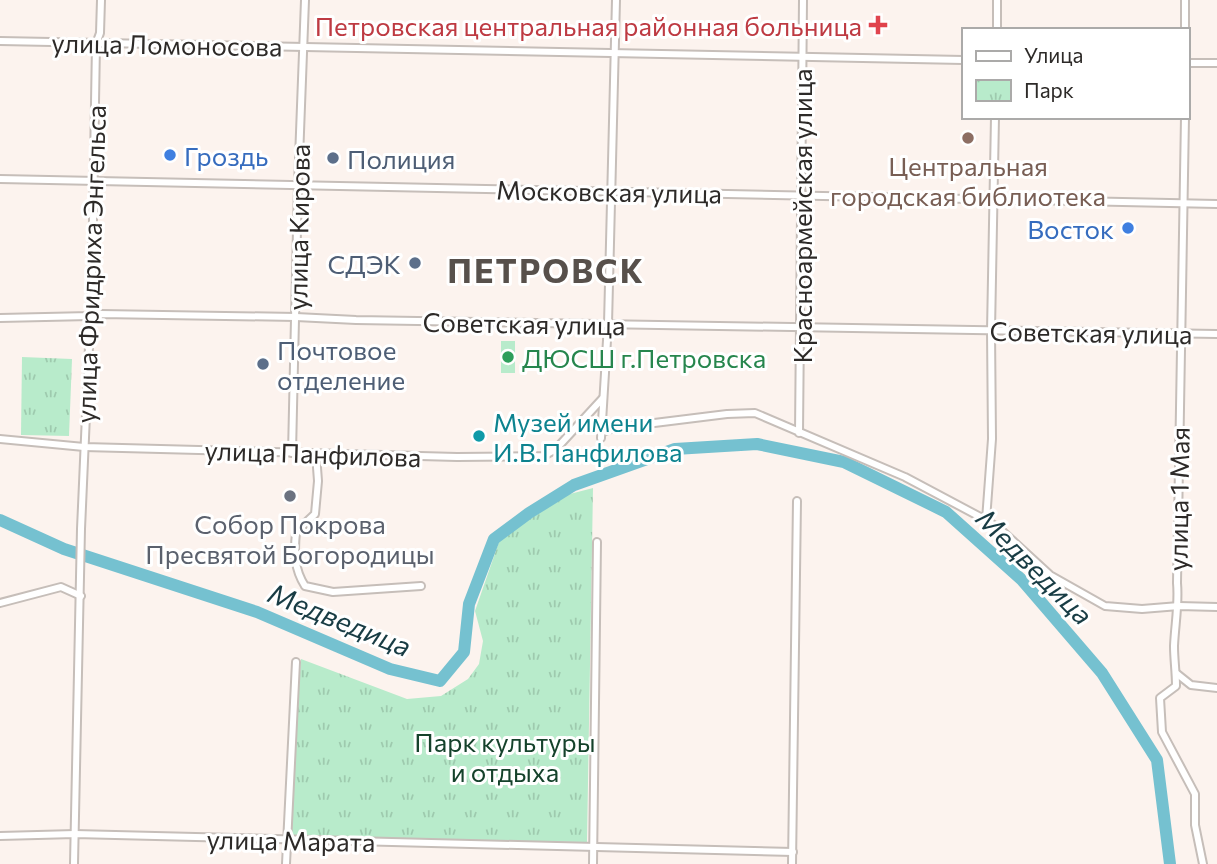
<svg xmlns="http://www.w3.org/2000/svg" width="1217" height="864" font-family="Commissioner,sans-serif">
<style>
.grass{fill:#b8ebcb}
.park{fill:url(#park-tufts)}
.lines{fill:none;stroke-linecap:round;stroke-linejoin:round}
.river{stroke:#75c1d0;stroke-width:12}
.minor-casing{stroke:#c6beb9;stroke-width:10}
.minor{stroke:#fff;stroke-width:6}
.health-dot{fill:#e0444e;stroke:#fff;stroke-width:2.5}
.education-dot{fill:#8d6e63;stroke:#fff;stroke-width:2.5}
.shop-dot{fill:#3f7fe0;stroke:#fff;stroke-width:2.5}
.service-dot{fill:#5c6f8a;stroke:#fff;stroke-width:2.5}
.leisure-dot{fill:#2e9e5b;stroke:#fff;stroke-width:2.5}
.culture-dot{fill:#0f9aa8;stroke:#fff;stroke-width:2.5}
.worship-dot{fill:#6b7280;stroke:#fff;stroke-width:2.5}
.labels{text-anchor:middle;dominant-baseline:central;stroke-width:6;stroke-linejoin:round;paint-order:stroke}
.health-label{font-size:26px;fill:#be3a42;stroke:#fff;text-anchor:end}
.street-label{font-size:26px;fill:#2d2a28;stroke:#fff}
.shop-label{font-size:26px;fill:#366cbe;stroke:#fff;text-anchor:start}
.service-label{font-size:26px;fill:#4e5e75;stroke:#fff;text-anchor:start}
.education-label{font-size:26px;fill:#785e54;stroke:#fff}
.leisure-label{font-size:26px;fill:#27864d;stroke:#fff;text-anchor:start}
.culture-label{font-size:26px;fill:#0d838f;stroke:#fff;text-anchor:start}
.worship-label{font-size:26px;fill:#5b616d;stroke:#fff}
.park-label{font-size:26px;fill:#15422b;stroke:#fff}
.water-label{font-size:28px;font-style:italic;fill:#183c44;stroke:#fff}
.district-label{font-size:33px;font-weight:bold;letter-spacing:2px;fill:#57504b;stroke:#fff}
</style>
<defs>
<pattern id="park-tufts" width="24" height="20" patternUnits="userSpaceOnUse" patternTransform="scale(1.75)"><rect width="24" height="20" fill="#b8ebcb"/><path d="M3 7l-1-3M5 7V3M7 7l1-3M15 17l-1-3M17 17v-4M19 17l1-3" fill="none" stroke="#9ecaae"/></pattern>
</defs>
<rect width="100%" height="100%" fill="#fcf3ee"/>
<rect class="grass" x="501" y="341" width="14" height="32"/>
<g class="park">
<polygon points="22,357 72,359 69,436 21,435"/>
<polygon points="593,488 587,842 288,839 301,659 407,699 441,696 468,679 479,664 483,641 475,611 500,539 566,495"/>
</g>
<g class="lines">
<polyline class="river" points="0,520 64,549 257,612 390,669 440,681 464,652 469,604 494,539 529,513 574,485 675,449 757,444 844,462 946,512 1022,580 1102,673 1157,760 1170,864"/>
<g class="minor-casing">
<g id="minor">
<polyline points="1185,0 1185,30"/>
<polyline points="997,30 997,0"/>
<polyline points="0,41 963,60"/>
<polyline points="1187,63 1217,63"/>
<path d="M1185,117L1177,583C1179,604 1175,624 1174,646C1174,659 1176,672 1176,686L1160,698L1162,732L1195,794V825L1203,864"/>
<polyline points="0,179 1217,204"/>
<polyline points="0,318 90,316 101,314 296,317 356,320 1217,334"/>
<polyline points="602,432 614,428 727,414 755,413 905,477 986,520 1001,530 1050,575 1105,606 1142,609 1179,606 1217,607"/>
<polyline points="799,433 803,0"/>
<polyline points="601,438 608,324 616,0"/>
<polyline points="0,439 84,447 457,457 544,456 556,449 603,398"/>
<polyline points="292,453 298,185 305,0"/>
<path d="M316,454L318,481L315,514L296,532C294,552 294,569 305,586L333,592L421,586"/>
<polyline points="986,520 992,439 991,331 995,117"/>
<polyline points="0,603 61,587 81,596"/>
<polyline points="1176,673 1191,685 1217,688"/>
<polyline points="0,836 75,834 793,852"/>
<polyline points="74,864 81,529 92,278 96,44 100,33 101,0"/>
<polyline points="286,864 296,662"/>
<polyline points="593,864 597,542"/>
<polyline points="792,864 797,501"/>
</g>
</g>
<use href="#minor" class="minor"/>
</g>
<path class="health-dot" d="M874.5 14.5h7v7h7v7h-7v7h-7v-7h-7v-7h7z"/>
<circle class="education-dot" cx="968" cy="138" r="7"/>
<g class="shop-dot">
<circle cx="170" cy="155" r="7"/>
<circle cx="1128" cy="228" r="7"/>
</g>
<g class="service-dot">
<circle cx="333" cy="158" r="7"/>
<circle cx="415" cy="263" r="7"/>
<circle cx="263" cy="364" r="7"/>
</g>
<circle class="leisure-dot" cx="508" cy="357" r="7"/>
<circle class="culture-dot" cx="479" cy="436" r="7"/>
<circle class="worship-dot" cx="290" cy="496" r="7"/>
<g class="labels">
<g class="health-label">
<text x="862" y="25">Петровская центральная районная больница</text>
</g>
<g class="street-label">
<text transform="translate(167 44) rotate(1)">улица Ломоносова</text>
<text transform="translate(609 191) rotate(1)">Московская улица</text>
<text transform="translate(801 216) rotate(-90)">Красноармейская улица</text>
<text transform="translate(298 227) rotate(-89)">улица Кирова</text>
<text transform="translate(90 264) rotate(-88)">улица Фридриха Энгельса</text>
<text transform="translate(524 323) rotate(1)">Советская улица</text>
<text transform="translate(1091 332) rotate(1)">Советская улица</text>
<text transform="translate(313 453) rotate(2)">улица Панфилова</text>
<text transform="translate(1178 499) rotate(-89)">улица 1 Мая</text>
<text transform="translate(291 840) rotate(1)">улица Марата</text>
</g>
<g class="shop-label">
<text x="184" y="155">Гроздь</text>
<text x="1114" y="228" text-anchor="end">Восток</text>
</g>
<g class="service-label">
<text x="347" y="158">Полиция</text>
<text x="401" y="263" text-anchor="end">СДЭК</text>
<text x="277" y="349">Почтовое<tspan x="277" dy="30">отделение</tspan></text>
</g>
<g class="education-label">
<text x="968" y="165">Центральная<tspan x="968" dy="30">городская библиотека</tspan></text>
</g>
<g class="leisure-label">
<text x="522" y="357">ДЮСШ г.Петровска</text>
</g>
<g class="culture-label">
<text x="493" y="421">Музей имени<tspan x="493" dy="30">И.В.Панфилова</tspan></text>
</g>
<g class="worship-label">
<text x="290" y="523">Собор Покрова<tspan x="290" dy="30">Пресвятой Богородицы</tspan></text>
</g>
<g class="park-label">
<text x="505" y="741">Парк культуры<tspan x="505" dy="30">и отдыха</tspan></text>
</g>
<g class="water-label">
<text transform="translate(1035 566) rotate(45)">Медведица</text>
<text transform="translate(340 619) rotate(22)">Медведица</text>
</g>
<g class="district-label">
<text x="546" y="269">ПЕТРОВСК</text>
</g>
</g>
<rect x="962" y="28" width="228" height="91" fill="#ffffff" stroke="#abaaa9" stroke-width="2"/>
<rect x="976" y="51" width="35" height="10" fill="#ffffff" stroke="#abaaa9" stroke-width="2"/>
<text x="1024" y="63" font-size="21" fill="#2d2a28">Улица</text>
<rect x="976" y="80" width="35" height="21" fill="url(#park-tufts)" stroke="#abaaa9" stroke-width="2"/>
<text x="1024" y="98" font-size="21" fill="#2d2a28">Парк</text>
</svg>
